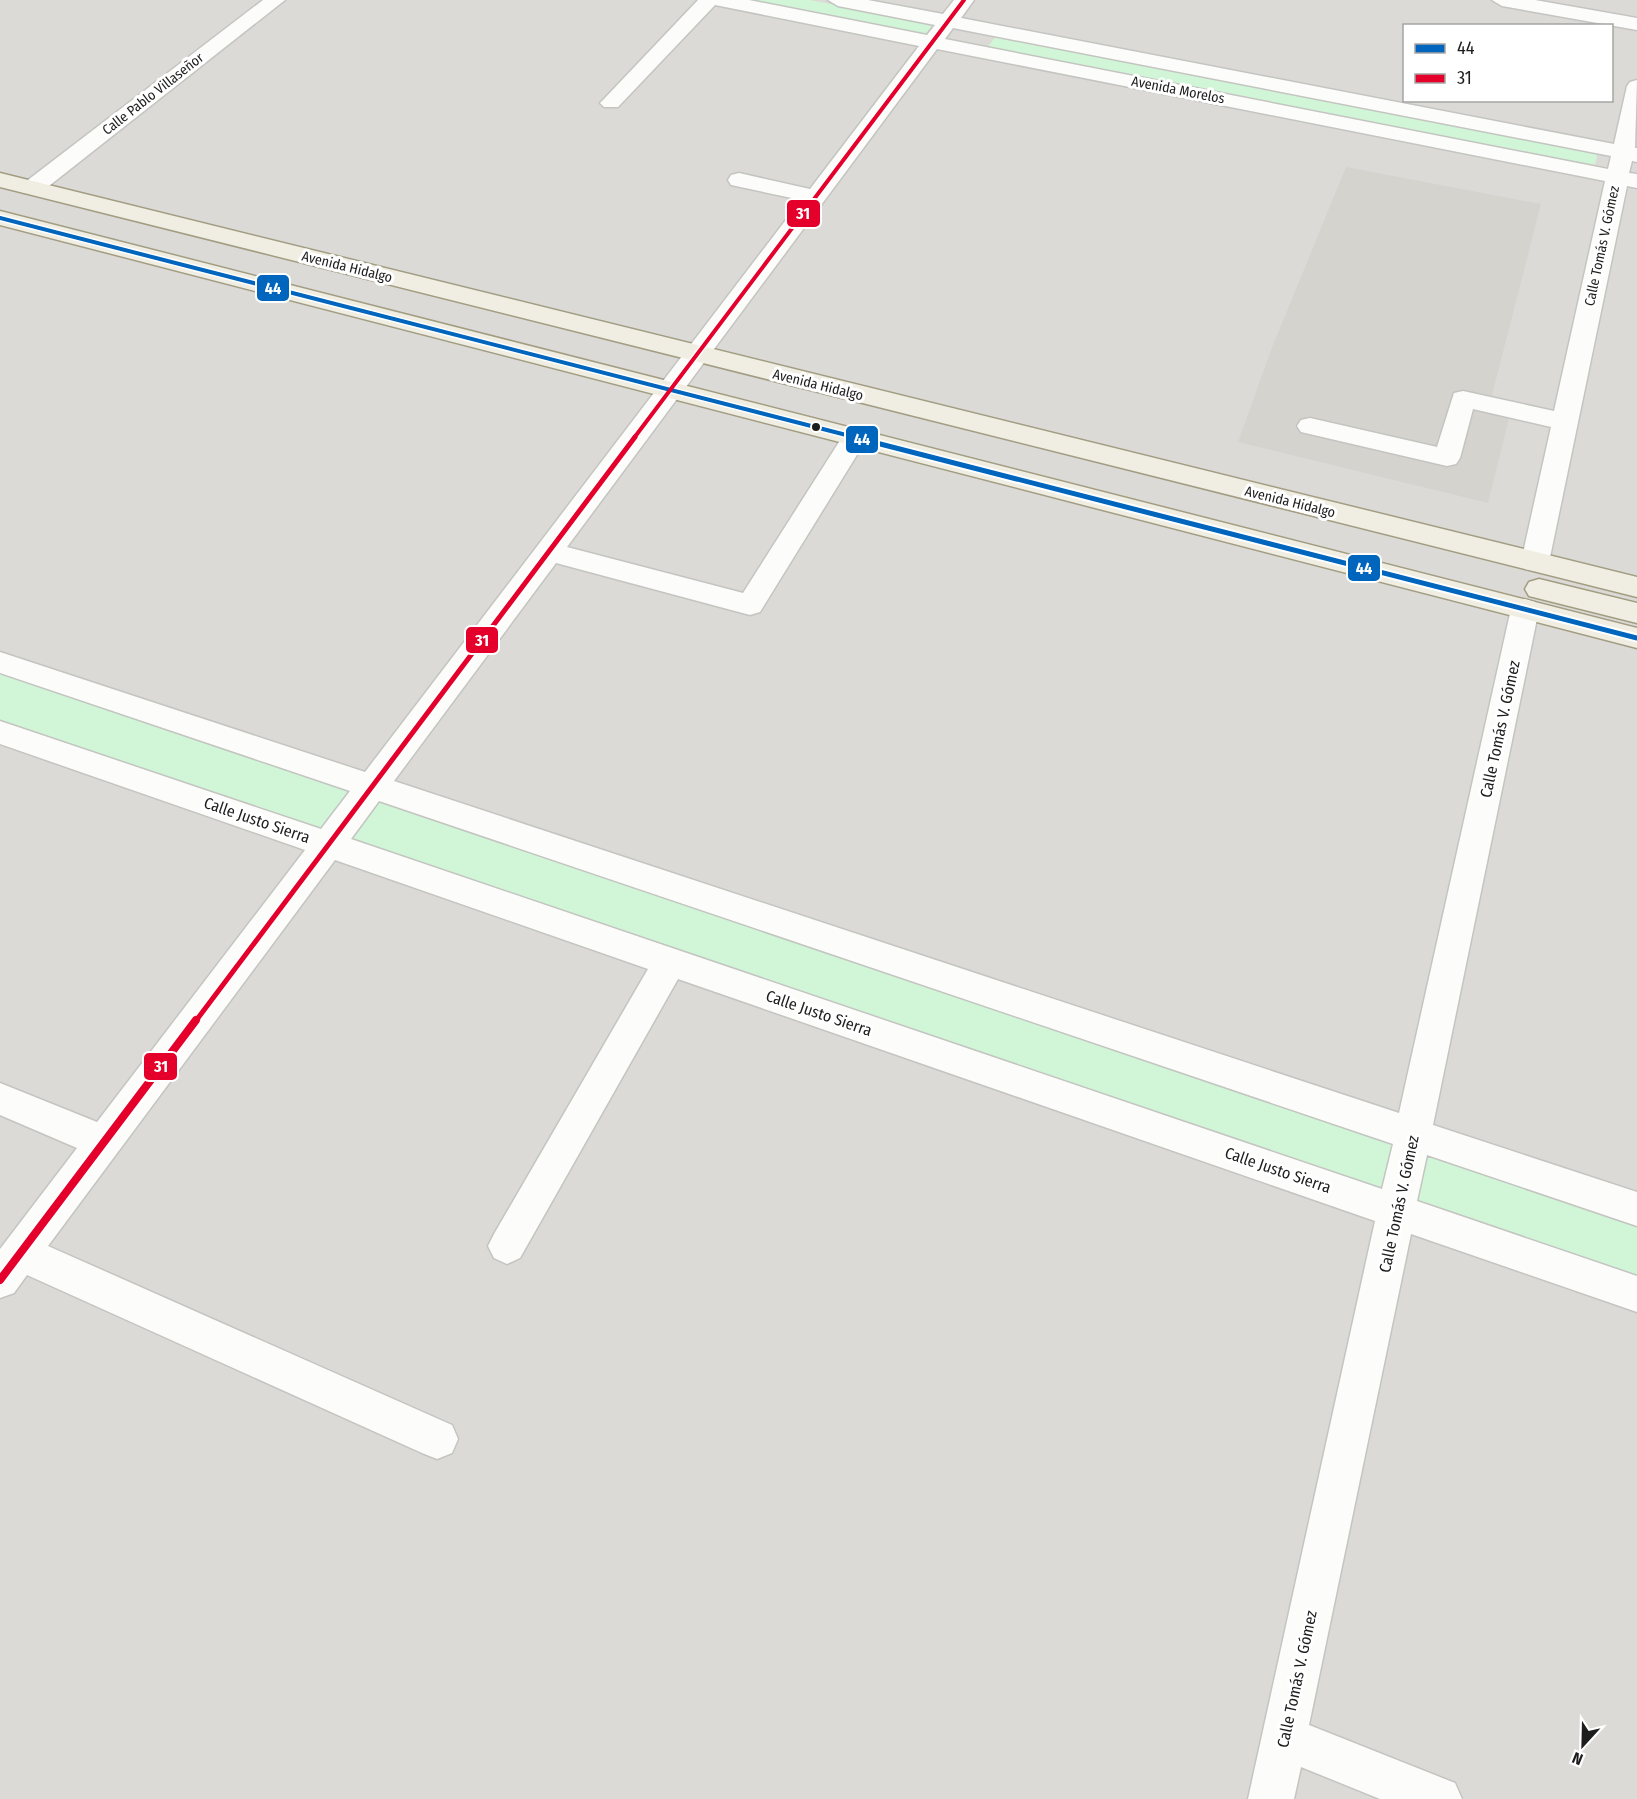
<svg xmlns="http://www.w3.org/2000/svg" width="1637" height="1799" font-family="'Fira Sans Condensed',sans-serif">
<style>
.residential{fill:#dbdad7;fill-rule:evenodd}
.park{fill:#d0f6d7}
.building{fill:#d5d3cd}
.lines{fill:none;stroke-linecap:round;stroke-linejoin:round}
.minor-casing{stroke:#c4c4c1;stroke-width:3}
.major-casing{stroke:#a29d82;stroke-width:3}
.minor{fill:#fcfcfb;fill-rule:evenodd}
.major{fill:#f0eee3;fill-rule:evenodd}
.bus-1-far1-casing{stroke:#fff;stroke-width:7}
.bus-1-casing{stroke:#fff;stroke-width:9}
.bus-2-far2-casing{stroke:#fff;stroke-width:7}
.bus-2-far1-casing{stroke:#fff;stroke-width:9}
.bus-2-casing{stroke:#fff;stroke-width:12}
.bus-1-far1{stroke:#0065bd;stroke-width:4}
.bus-1{stroke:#0065bd;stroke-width:5}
.bus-2-far2{stroke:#e4002b;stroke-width:4}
.bus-2-far1{stroke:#e4002b;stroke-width:5}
.bus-2{stroke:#e4002b;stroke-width:8}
.bus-dot{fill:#1d1d1d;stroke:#fff;stroke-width:2}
.labels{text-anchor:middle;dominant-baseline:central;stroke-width:6;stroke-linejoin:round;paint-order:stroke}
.far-street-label{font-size:14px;fill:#1d1d1d;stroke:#fff}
.street-label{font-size:16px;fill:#1d1d1d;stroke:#fff}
.line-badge{stroke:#fff;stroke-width:2}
.badge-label{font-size:16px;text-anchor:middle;font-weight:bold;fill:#fff}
</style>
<rect width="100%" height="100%" fill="#ecebe5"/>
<path class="residential" d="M0,0H1637V1799H0ZM1404,26H1612V100H1404Z"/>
<g class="park">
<polygon points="742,0 810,0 933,24 924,36"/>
<polygon points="996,36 1598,151 1595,165 987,48"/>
<polygon points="0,662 1637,1209 1637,1294 0,732"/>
</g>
<polygon class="building" points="1346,167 1541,204 1492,395 1511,410 1488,503 1238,442 1271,350"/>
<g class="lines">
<g class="minor-casing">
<g id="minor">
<polygon points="263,0 285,0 40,193 24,193 21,188 24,183"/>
<path d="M698,0H749L927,35L935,25L838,6L828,0H868L943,14L954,0H974L961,18L1614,144L1627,86L1630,82L1637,80L1635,148H1637V162L1632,161L1629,173L1637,174V188L1627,186L1549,562L1545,569L1535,571L1525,569L1521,562L1551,427L1473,409L1460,458L1456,464L1447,466L1301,432L1297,426L1301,420L1310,418L1437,447L1454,393L1463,391L1554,411L1605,181L937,49L567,547L743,593L846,431L855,429L864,431L868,437L760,612L750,615L556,563L394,781L1399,1113L1511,609L1515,602L1525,599L1535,602L1539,609L1433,1125L1637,1192V1226L1427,1155L1417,1201L1637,1276V1312L1411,1234L1309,1725L1455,1783L1462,1799H1380L1301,1767L1294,1799H1248L1375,1221L678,979L520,1258L507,1264L494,1258L488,1246L494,1234L648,969L335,860L48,1246L452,1425L458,1439L452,1453L437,1459L422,1453L27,1275L14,1293L0,1298V1249L77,1148L0,1115V1083L97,1122L305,850L0,744V721L321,829L350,791L0,673V652L365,772L801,200L731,185L728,180L731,175L739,173L810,189L919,46L715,5L618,107H604L600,103L604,99ZM953,28L1611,156L1608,169L945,39ZM379,801L1393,1144L1382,1189L351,839Z"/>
<polygon points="1492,0 1535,0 1637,18 1637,30 1502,6"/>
</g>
</g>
<g class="major-casing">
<g id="major">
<polygon points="0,173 1637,577 1637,597 0,187"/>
<polygon points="0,211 1637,628 1637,648 0,225"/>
<polygon points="1539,579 1637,603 1637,623 1529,596 1525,589 1529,582"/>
</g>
</g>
<use href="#minor" class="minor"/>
<use href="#major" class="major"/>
<g class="bus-1-far1-casing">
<polyline id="bus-1-far1" points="0,218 858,438"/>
</g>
<g class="bus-1-casing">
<polyline id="bus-1" points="853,437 1637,638"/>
</g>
<g class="bus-2-far2-casing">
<polyline id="bus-2-far2" points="634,438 964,0"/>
</g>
<g class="bus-2-far1-casing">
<polyline id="bus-2-far1" points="195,1022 635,437"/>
</g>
<g class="bus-2-casing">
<polyline id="bus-2" points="0,1280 196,1020"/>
</g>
<use href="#bus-1-far1" class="bus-1-far1"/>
<use href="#bus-1" class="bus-1"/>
<use href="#bus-2-far2" class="bus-2-far2"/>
<use href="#bus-2-far1" class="bus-2-far1"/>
<use href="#bus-2" class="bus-2"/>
</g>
<circle class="bus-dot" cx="816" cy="427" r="5"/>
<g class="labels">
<g class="far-street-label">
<text transform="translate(1178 90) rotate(11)">Avenida Morelos</text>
<text transform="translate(153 94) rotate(-38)">Calle Pablo Villaseñor</text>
<text transform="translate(1602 246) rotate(-78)">Calle Tomás V. Gómez</text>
<text transform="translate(347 267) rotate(14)">Avenida Hidalgo</text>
<text transform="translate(818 385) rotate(14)">Avenida Hidalgo</text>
<text transform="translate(1290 502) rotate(14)">Avenida Hidalgo</text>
</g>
<g class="street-label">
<text transform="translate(1500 729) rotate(-78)">Calle Tomás V. Gómez</text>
<text transform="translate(257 820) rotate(19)">Calle Justo Sierra</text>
<text transform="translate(819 1013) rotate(19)">Calle Justo Sierra</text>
<text transform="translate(1278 1170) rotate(19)">Calle Justo Sierra</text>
<text transform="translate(1399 1204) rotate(-78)">Calle Tomás V. Gómez</text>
<text transform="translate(1297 1679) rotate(-78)">Calle Tomás V. Gómez</text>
</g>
</g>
<g class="line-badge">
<rect x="786" y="199" width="35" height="29" rx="6" fill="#e4002b"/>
<rect x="256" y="274" width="34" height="28" rx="6" fill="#0065bd"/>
<rect x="845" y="425" width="34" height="29" rx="6" fill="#0065bd"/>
<rect x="1347" y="554" width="34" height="28" rx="6" fill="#0065bd"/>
<rect x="465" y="626" width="34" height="28" rx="6" fill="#e4002b"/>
<rect x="143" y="1052" width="35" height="29" rx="6" fill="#e4002b"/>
</g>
<g class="badge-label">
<text x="803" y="219">31</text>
<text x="273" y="294">44</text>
<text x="862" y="445">44</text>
<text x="1364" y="574">44</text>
<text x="482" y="646">31</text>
<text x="161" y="1072">31</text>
</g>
<rect x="1403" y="24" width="210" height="78" fill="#ffffff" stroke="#a5a5a5" stroke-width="1.5"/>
<rect x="1415" y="44" width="30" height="9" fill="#0065bd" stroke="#a5a5a5" stroke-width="1.5"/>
<text x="1457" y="54" font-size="18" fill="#1d1d1d">44</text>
<rect x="1415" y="74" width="30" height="9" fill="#e4002b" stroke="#a5a5a5" stroke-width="1.5"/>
<text x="1457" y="84" font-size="18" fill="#1d1d1d">31</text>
<g transform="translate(1583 1745) rotate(202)" stroke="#ffffff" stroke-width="4.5" paint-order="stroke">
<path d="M0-4.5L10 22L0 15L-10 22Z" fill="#1d1d1d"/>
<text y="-9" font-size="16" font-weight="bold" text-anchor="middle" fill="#1d1d1d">N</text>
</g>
</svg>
